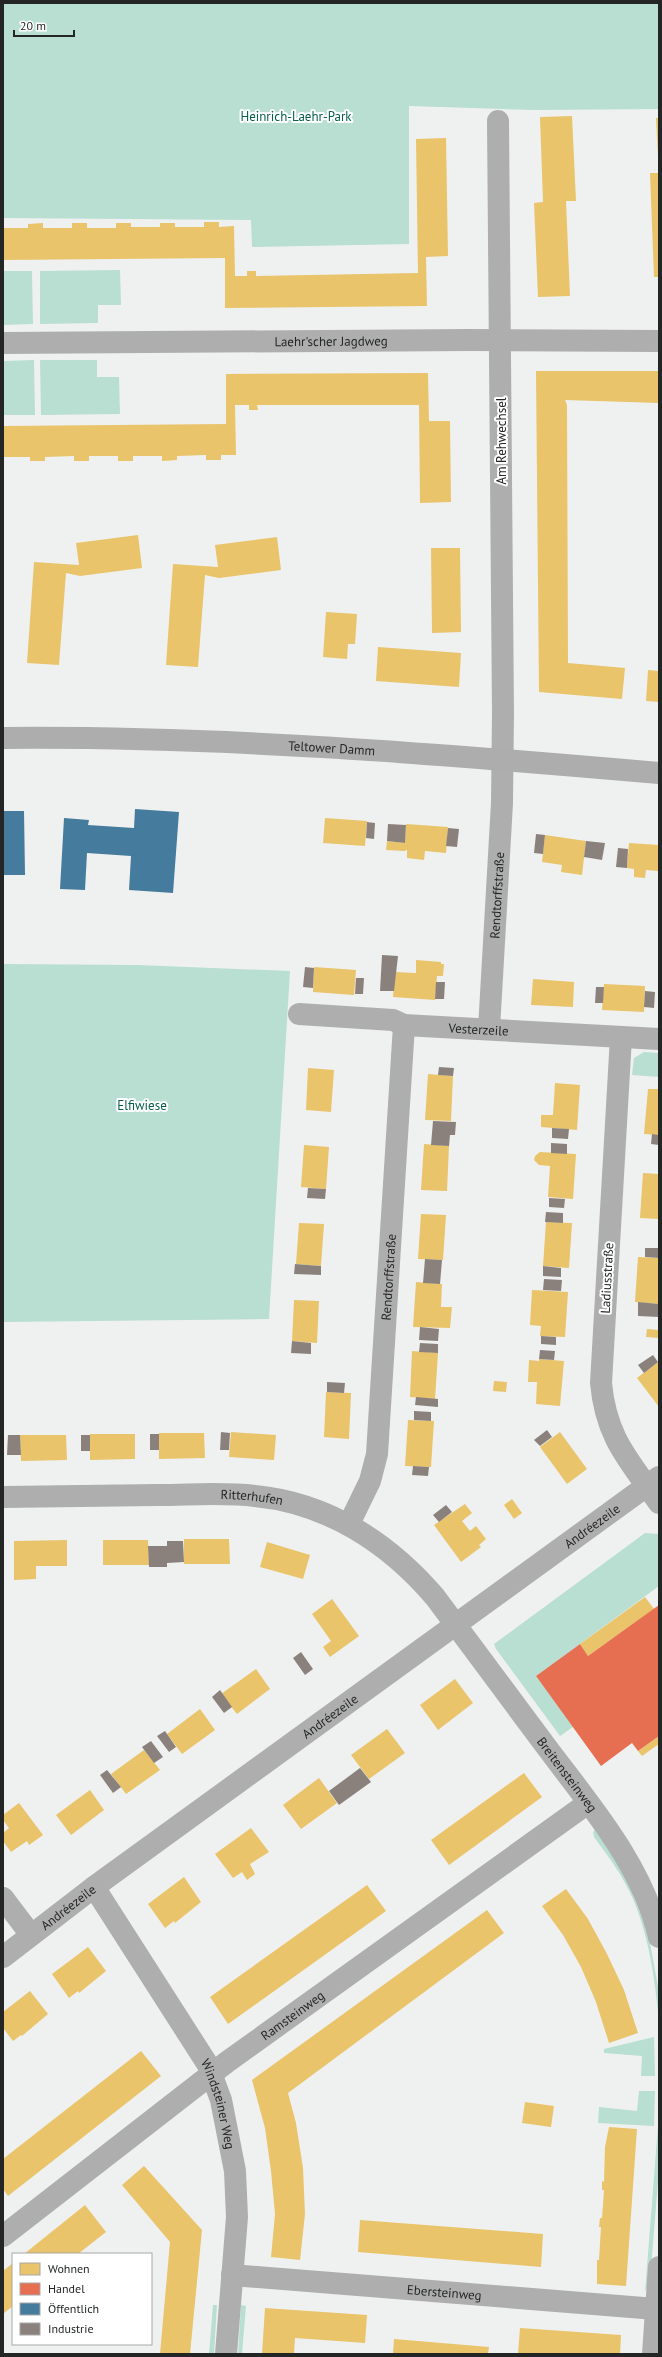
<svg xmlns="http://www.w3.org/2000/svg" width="662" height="2357" font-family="'PT Sans',sans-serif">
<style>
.green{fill:#b9ded2}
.homes{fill:#e9c46a}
.shops{fill:#e76f51}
.public{fill:#457b9d}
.industry{fill:#8a817c}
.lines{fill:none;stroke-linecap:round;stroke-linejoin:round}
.street{stroke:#aeaeaf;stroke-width:22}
.secondary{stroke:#aeadae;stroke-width:22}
.labels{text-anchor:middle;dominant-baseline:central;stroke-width:4;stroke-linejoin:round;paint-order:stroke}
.park-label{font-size:13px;fill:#075e4a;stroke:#fff}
.street-label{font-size:13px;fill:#242626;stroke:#fff}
</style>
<rect width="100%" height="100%" fill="#eff1f0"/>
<g class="green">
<polygon points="3,3 659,3 659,109 535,110 409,106 409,244 252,247 251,220 3,218"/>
<polygon points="120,270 121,305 98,305 98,323 40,324 40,271"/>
<polygon points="3,271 32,271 33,324 3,325"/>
<polygon points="34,360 35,415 3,415 3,361"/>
<polygon points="40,360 97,360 97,377 119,377 120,414 41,415"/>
<polygon points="3,964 137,965 290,971 269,1319 3,1322"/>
<polygon points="644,1052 659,1053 659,1077 632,1075 634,1058"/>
<polygon points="645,1533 659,1534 659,1586 536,1676 573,1727 560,1736 496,1649 494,1644"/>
<path d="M595,1830L621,1866L648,1932L659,1992V2021C655,1980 649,1936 633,1899C623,1876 609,1857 594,1837L593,1832Z"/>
<polygon points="654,2037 655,2076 641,2076 642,2056 604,2053 604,2049"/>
<polygon points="639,2091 655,2091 654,2126 598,2123 599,2107 637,2111"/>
<polygon points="659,2113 659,2169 650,2281 645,2292"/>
<polygon points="213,2305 217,2305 214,2354 209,2354"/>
<polygon points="241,2305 246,2306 242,2354 238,2354"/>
</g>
<g class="homes">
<polygon points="572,116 576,201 566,201 570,296 538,297 534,203 543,202 540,117"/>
<polygon points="656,118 659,118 659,156 658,156"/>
<polygon points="446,138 448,256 426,257 427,306 225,308 225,258 3,260 3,228 28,228 28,224 43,223 43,228 72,228 72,223 87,223 87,228 116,228 116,223 131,223 131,227 160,227 160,223 175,223 175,227 204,227 204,222 219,222 219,227 234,226 235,276 247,276 247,271 256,271 256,276 418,273 416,139"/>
<polygon points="650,173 659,173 659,277 654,277"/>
<polygon points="536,371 659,371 659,403 565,400 567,405 568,663 625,668 622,699 539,692"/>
<polygon points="428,373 429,421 450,421 451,502 420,503 419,405 257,405 258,410 249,410 249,405 235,405 236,455 221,455 221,460 206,460 206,455 177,456 177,460 162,461 162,456 133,456 133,461 118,461 118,456 89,456 89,461 74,461 74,456 45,457 45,461 30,461 30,457 3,457 3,426 226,424 226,374"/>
<polygon points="138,535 142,568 80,576 66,573 59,665 27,663 34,562 79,565 76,543"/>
<polygon points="277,537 281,570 219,578 205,575 198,667 166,665 173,564 218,567 215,545"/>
<polygon points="431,548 460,548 461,632 432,633"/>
<polygon points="326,612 357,614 355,644 348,644 347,659 323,657"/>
<polygon points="378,647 461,653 459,687 376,681"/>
<polygon points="648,670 659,671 659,702 646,701"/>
<polygon points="325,818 367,821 365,846 323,843"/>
<polygon points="406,824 448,827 446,853 425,851 424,860 407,858 407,850 404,851 386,850 387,841 405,843"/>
<polygon points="545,835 586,841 582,875 561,872 562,865 542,862"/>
<polygon points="629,843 659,845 659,871 646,870 645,878 634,877 634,869 627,868"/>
<polygon points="416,960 441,962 441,964 444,964 443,976 437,976 435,1000 393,997 395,972 416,973"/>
<polygon points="314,967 356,970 354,995 313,992"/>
<polygon points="533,979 574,982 573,1007 531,1005"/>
<polygon points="604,984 645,986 644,1012 602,1010"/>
<polygon points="308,1068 334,1070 331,1112 306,1110"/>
<polygon points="428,1074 453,1076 451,1121 425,1120"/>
<polygon points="555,1083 580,1085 577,1130 541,1127 541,1115 553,1115"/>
<polygon points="648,1089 659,1089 659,1135 644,1134"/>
<polygon points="424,1144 449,1146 447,1191 421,1190"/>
<polygon points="304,1145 329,1147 326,1189 301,1187"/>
<polygon points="540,1152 576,1154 573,1199 548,1197 550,1166 539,1165 534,1160 535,1156"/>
<polygon points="643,1173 659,1174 659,1219 640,1218"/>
<polygon points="421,1214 446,1215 443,1260 418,1259"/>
<polygon points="546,1222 572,1223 569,1268 543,1266"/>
<polygon points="299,1223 324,1224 321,1266 296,1264"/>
<polygon points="638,1257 659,1258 659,1304 635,1302"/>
<polygon points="416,1282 442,1284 441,1307 452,1307 450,1328 413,1327"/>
<polygon points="532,1290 568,1292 565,1337 540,1336 541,1326 530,1325"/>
<polygon points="294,1300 319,1301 317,1343 292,1341"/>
<polygon points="647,1329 659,1330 659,1338 646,1337"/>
<polygon points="412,1351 438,1353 435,1399 410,1397"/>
<polygon points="539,1359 564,1361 560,1406 536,1404 537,1382 528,1382 529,1360 539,1361"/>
<polygon points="659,1361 659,1407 637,1378"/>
<polygon points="494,1381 507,1382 506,1392 493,1391"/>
<polygon points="326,1392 351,1393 349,1439 324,1437"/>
<polygon points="408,1420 434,1421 431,1467 405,1466"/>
<polygon points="231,1432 276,1435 274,1460 229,1457"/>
<polygon points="560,1432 587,1469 567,1484 540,1447"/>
<polygon points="204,1433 205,1458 159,1459 159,1433"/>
<polygon points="90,1434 135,1434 135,1459 90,1460"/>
<polygon points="20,1435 66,1435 67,1460 21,1461"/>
<polygon points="512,1499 522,1513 514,1519 504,1505"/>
<polygon points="465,1504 472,1513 462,1521 470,1531 476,1526 486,1539 479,1545 481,1547 461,1562 434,1525"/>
<polygon points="184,1539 229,1539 230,1564 184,1564"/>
<polygon points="67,1540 67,1566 36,1566 36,1579 14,1580 14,1541"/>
<polygon points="103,1540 148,1540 149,1565 103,1565"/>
<polygon points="267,1542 310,1555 303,1579 260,1567"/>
<polygon points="645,1597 654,1609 588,1656 580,1644"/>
<polygon points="332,1599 359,1636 330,1657 323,1647 331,1641 312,1614"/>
<polygon points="256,1669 270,1689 237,1714 221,1694"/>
<polygon points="455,1679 473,1703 438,1730 420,1705"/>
<polygon points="200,1709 215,1730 182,1754 167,1734"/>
<polygon points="387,1729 405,1753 369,1779 351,1755"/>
<polygon points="659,1736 659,1744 642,1756 638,1751"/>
<polygon points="144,1750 160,1770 126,1794 111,1774"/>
<polygon points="524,1773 542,1797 449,1865 431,1840"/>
<polygon points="319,1778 337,1803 301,1829 283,1805"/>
<polygon points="90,1790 104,1810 71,1835 56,1815"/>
<polygon points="19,1803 43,1835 29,1845 27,1841 11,1852 3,1841 3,1833 9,1828 3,1820 3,1815"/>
<polygon points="251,1828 269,1852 250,1864 255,1874 247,1880 242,1872 233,1878 215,1854"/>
<polygon points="184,1877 201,1902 175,1923 174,1921 165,1928 148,1904"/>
<polygon points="367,1885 386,1911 228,2024 210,1997"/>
<polygon points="566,1889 588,1919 607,1954 624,1990 638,2033 609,2043 596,2002 581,1967 563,1935 542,1906"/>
<polygon points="487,1910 504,1933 288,2093 296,2123 303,2168 305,2214 300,2260 271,2257 275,2214 271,2171 265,2128 252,2080"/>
<polygon points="88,1947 106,1971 79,1993 78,1991 69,1998 52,1974"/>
<polygon points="30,1991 48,2014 22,2036 21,2035 13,2041 3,2028 3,2012"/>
<polygon points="141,2051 161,2076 8,2196 3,2189 3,2159"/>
<polygon points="525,2102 554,2106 551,2127 522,2123"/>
<polygon points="609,2127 637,2129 626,2286 597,2284 597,2260 599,2260 601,2227 599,2227 600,2218 602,2218 604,2190 602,2190 602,2181 604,2182 605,2147"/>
<polygon points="144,2166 202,2230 190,2354 160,2354 170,2242 122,2185"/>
<polygon points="85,2205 106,2232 78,2254 24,2254"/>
<polygon points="360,2220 543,2234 541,2267 358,2252"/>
<polygon points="13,2263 13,2306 3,2314 3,2271"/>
<polygon points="265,2308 367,2315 365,2343 295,2338 294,2354 262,2354"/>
<polygon points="520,2328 621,2335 620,2354 518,2354"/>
<polygon points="394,2339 489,2347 488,2354 393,2354"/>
</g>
<polygon class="shops" points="659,1605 659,1736 638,1751 632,1743 601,1766 536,1676 580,1644 588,1656"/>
<g class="public">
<polygon points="135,809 179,812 173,893 129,890 131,856 87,853 85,890 60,889 64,818 89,820 88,825 134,828"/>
<polygon points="3,811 24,811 25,875 3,875"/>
</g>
<g class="industry">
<polygon points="367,822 375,823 374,839 366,838"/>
<polygon points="388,824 406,825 405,843 387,841"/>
<polygon points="448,828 459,829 457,847 446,846"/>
<polygon points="536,834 545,835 543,854 534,853"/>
<polygon points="586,841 605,843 602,860 584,857"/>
<polygon points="618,848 628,849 627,868 616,867"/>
<polygon points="382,955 398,956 394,991 380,991"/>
<polygon points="305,967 314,968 313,988 303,987"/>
<polygon points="356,978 364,978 363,994 355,994"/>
<polygon points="436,982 445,982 444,999 435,999"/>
<polygon points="596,987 604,987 603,1003 595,1003"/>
<polygon points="645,991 655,992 654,1008 644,1007"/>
<polygon points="439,1067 454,1068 453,1076 438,1075"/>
<polygon points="433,1121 456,1122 455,1135 450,1135 449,1146 431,1145"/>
<polygon points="552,1128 569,1129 568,1139 552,1138"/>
<polygon points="652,1134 659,1135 659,1145 651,1144"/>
<polygon points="551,1143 567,1144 567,1154 551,1153"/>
<polygon points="308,1188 326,1189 325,1199 307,1198"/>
<polygon points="549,1198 565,1199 564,1208 549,1207"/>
<polygon points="546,1212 563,1213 563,1223 545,1222"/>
<polygon points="645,1248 659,1248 659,1258 645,1257"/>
<polygon points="425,1259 442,1260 440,1284 423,1283"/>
<polygon points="295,1264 321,1266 321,1275 294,1274"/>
<polygon points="543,1266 561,1268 561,1277 543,1276"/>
<polygon points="544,1279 562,1280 561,1291 543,1290"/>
<polygon points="638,1302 659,1304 659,1317 638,1316"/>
<polygon points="420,1327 439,1329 438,1341 419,1340"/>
<polygon points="541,1336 556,1337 556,1345 541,1344"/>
<polygon points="292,1341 311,1343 311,1354 291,1353"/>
<polygon points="420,1343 438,1344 438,1353 419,1352"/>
<polygon points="540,1350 555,1351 554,1360 539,1359"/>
<polygon points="653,1355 658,1362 644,1373 638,1365"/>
<polygon points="327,1382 345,1383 344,1393 327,1392"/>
<polygon points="416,1397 438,1399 438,1407 415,1405"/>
<polygon points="414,1411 431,1412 431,1421 414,1420"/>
<polygon points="547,1430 552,1437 540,1446 534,1440"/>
<polygon points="221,1432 230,1433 229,1450 220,1450"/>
<rect x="150" y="1434" width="9" height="16"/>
<polygon points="8,1435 20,1435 21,1455 7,1455"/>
<rect x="81" y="1435" width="9" height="16"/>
<polygon points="413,1466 429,1467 428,1476 412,1475"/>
<polygon points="446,1505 452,1512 439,1522 433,1515"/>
<polygon points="167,1541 183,1541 184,1562 167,1563 167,1567 149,1567 148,1546 167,1546"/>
<polygon points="301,1652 313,1669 305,1675 293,1658"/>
<polygon points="220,1690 232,1707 224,1713 212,1697"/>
<polygon points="165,1731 176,1747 169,1752 157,1736"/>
<polygon points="151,1741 163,1757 154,1763 142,1747"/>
<polygon points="360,1768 371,1782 339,1805 329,1791"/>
<polygon points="107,1770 121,1787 113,1793 100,1775"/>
</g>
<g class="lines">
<g class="street">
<path id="s1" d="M3,343L470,340L659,341"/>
<path id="s2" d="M299,1014L393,1020L404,1025L659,1039"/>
<path id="s3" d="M489,1029L502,803L503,713L498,121"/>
<path d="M621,1037L601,1383C606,1438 629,1460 659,1503"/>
<path id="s4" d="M3,1497C55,1496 106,1496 158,1495C190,1495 223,1492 255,1496C327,1503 388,1542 435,1597C472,1646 508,1696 545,1745C589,1804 642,1864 659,1937"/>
<path id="s5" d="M349,1524L370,1481L377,1454L404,1025"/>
<path id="s6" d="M94,1887L208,2065L221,2100L235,2171L237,2217L226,2354"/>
<polyline points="3,1898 31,1935"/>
<path id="s7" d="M3,1957L94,1887L659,1477"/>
<path id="s8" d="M3,2236L227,2062L588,1803"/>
<path id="s9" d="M232,2275L656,2309"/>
<polyline points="653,2354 659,2267"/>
</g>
<path class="secondary" id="s10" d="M3,738C223,736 440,754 659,773"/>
</g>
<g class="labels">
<g class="park-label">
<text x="296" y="116">Heinrich-Laehr-Park</text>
<text x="142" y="1105">Elfiwiese</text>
</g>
<g class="street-label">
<text stroke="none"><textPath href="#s1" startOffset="328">Laehr'scher Jagdweg</textPath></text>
<text transform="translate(501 441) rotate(-90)">Am Rehwechsel</text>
<text stroke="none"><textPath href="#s10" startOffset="329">Teltower Damm</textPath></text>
<text stroke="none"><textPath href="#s3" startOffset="134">Rendtorffstraße</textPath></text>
<text stroke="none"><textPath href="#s2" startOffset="181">Vesterzeile</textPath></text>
<text stroke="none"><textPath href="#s5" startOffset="253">Rendtorffstraße</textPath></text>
<text transform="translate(607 1278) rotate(-87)">Ladiusstraße</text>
<text stroke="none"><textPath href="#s4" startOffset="249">Ritterhufen</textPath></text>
<text stroke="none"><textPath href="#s7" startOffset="730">Andréezeile</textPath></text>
<text stroke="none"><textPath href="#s7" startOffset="406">Andréezeile</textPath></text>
<text stroke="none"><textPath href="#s4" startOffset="685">Breitensteinweg</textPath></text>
<text stroke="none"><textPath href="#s7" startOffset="82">Andréezeile</textPath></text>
<text stroke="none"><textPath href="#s8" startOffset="364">Ramsteinweg</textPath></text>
<text stroke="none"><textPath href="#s6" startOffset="252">Windsteiner Weg</textPath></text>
<text stroke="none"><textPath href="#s9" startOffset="213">Ebersteinweg</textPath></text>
</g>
</g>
<rect width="662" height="2357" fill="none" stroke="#242626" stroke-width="8"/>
<rect x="12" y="2253" width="140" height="92" fill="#ffffff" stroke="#a7a8a8"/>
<rect x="20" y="2263" width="20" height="12" fill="#e9c46a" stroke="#a7a8a8"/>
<text x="48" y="2273" font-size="12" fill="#242626">Wohnen</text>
<rect x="20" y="2283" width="20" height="12" fill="#e76f51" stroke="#a7a8a8"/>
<text x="48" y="2293" font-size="12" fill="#242626">Handel</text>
<rect x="20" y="2303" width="20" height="12" fill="#457b9d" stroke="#a7a8a8"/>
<text x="48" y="2313" font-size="12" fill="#242626">Öffentlich</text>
<rect x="20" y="2323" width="20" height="12" fill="#8a817c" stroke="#a7a8a8"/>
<text x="48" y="2333" font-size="12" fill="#242626">Industrie</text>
<path d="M14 30v6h60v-6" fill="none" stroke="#242626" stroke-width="2"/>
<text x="20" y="30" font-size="12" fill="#242626" stroke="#ffffff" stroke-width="3" paint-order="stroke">20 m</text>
</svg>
